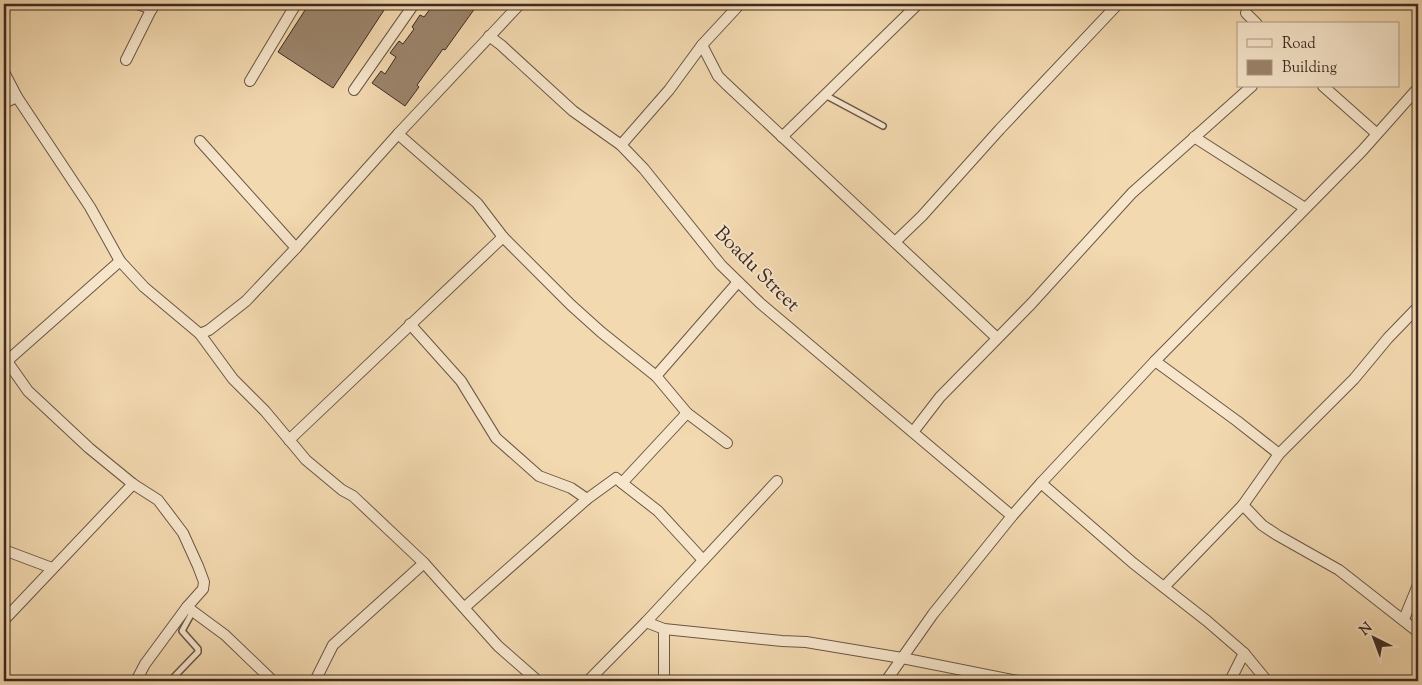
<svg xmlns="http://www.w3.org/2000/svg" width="1422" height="685" font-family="'Sorts Mill Goudy',serif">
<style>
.building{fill:#9c856c;stroke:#3e2a23}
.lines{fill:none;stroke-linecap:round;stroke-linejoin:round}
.service-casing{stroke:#6b5646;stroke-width:8}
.minor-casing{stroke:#6b5646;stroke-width:12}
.service{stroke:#f7e6cc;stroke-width:5}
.minor{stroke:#f7e6cc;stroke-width:10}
.labels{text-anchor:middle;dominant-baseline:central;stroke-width:4;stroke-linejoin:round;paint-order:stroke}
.street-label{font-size:20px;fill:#3e2a23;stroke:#f7e6cc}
</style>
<rect width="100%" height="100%" fill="#f3d9b0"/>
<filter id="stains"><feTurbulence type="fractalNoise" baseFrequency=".004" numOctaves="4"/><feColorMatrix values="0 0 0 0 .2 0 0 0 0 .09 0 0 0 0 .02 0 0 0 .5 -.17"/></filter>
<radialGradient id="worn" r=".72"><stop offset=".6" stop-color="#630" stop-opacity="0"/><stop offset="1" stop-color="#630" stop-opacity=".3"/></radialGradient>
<g class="building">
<polygon points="309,4 388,4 333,88 278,52"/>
<polygon points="434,4 478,4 445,50 443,49 417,85 419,87 405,106 372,83 381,71 385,74 396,57 390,53 399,41 403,44 414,29 412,27 420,15 424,17"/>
</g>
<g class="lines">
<g class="service-casing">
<g id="service">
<polyline points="825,95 883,126"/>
<polyline points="170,681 198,652 198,649 182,631 193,611"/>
</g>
</g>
<g class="minor-casing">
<g id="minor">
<polyline points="138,4 152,9"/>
<polyline points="1246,13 1257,24"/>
<polyline points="489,36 501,45 573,111 621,145 644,169 721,265 760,303 1012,516"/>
<polyline points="702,45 718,76 725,83 997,338"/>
<polyline points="126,60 154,4"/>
<polyline points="4,72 17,97 90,207 120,261 144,287 200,334 233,379 265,411 306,460 342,490 353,496 424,563 498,646 538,681"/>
<polyline points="250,81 296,4"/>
<polyline points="1323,86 1376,133"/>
<polyline points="354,90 414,4"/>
<polyline points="4,103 17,97"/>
<polyline points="398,134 477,203 503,237 571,305 601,332 656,376 687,413 727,443"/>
<polyline points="782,137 918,4"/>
<polyline points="1194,137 1305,208"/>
<polyline points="200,141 296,248"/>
<polyline points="621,145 669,90 702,45 740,4"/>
<polyline points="895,242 922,216 1000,129 1118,4"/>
<polyline points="1418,307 1388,338 1354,379 1279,454 1243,505 1262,525 1277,535 1339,570 1418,632"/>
<polyline points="410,324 461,381 496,438 539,476 571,488 587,499"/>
<polyline points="200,334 209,330 246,301 296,248 398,134 520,4"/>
<polyline points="4,357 28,391 89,448 133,484 158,500 183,533 198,566 204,582 203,589 187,607 145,664 136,681"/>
<polyline points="7,361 120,261"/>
<polyline points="1155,361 1237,421 1279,454"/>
<polyline points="656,376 738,282"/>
<polyline points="913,432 940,397 1032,303 1132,193 1252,86"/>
<polyline points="289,440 503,237"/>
<polyline points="622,483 658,511 703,560"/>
<polyline points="1041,483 1133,563 1207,621 1244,653 1230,681"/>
<polyline points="4,550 52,568"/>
<polyline points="1164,587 1243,505"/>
<polyline points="187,607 225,635 273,681"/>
<polyline points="465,607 587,499 616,478 622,483 687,413"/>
<polyline points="1404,619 1418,585"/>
<polyline points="4,620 133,484"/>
<polyline points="646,622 664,629 782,641 806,642 902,658 1018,681"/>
<polyline points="1244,653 1267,681"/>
<polyline points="315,681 333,645 424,563"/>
<polyline points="588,681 646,622 777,481"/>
<polyline points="664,681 664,629"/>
<polyline points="886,681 933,614 1012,516 1041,483 1155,361 1362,151 1418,88"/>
</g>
</g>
<use href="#service" class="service"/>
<use href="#minor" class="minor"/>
</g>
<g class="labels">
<g class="street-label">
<text transform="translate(756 270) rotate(45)">Boadu Street</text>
</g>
</g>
<rect width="1422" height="685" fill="none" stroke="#f3d9b0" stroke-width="20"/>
<rect x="5" y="5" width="1412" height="675" fill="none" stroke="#3e2a23" stroke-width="2.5"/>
<rect x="10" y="10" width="1402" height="665" fill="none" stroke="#3e2a23"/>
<rect x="1237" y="22" width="162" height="65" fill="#f7e6cc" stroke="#ad9b88"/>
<rect x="1247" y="39" width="25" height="8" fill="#f7e6cc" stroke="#ad9b88"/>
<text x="1282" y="48" font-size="15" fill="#3e2a23">Road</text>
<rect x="1247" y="60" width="25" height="15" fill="#9c856c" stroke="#ad9b88"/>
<text x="1282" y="72" font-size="15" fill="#3e2a23">Building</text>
<g transform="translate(1374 638) rotate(318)" stroke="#f7e6cc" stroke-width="4" paint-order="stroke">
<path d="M0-4L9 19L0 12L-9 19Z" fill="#3e2a23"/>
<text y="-8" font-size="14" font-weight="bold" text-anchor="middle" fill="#3e2a23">N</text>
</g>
<rect width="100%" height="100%" filter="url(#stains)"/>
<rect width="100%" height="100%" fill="url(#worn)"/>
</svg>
